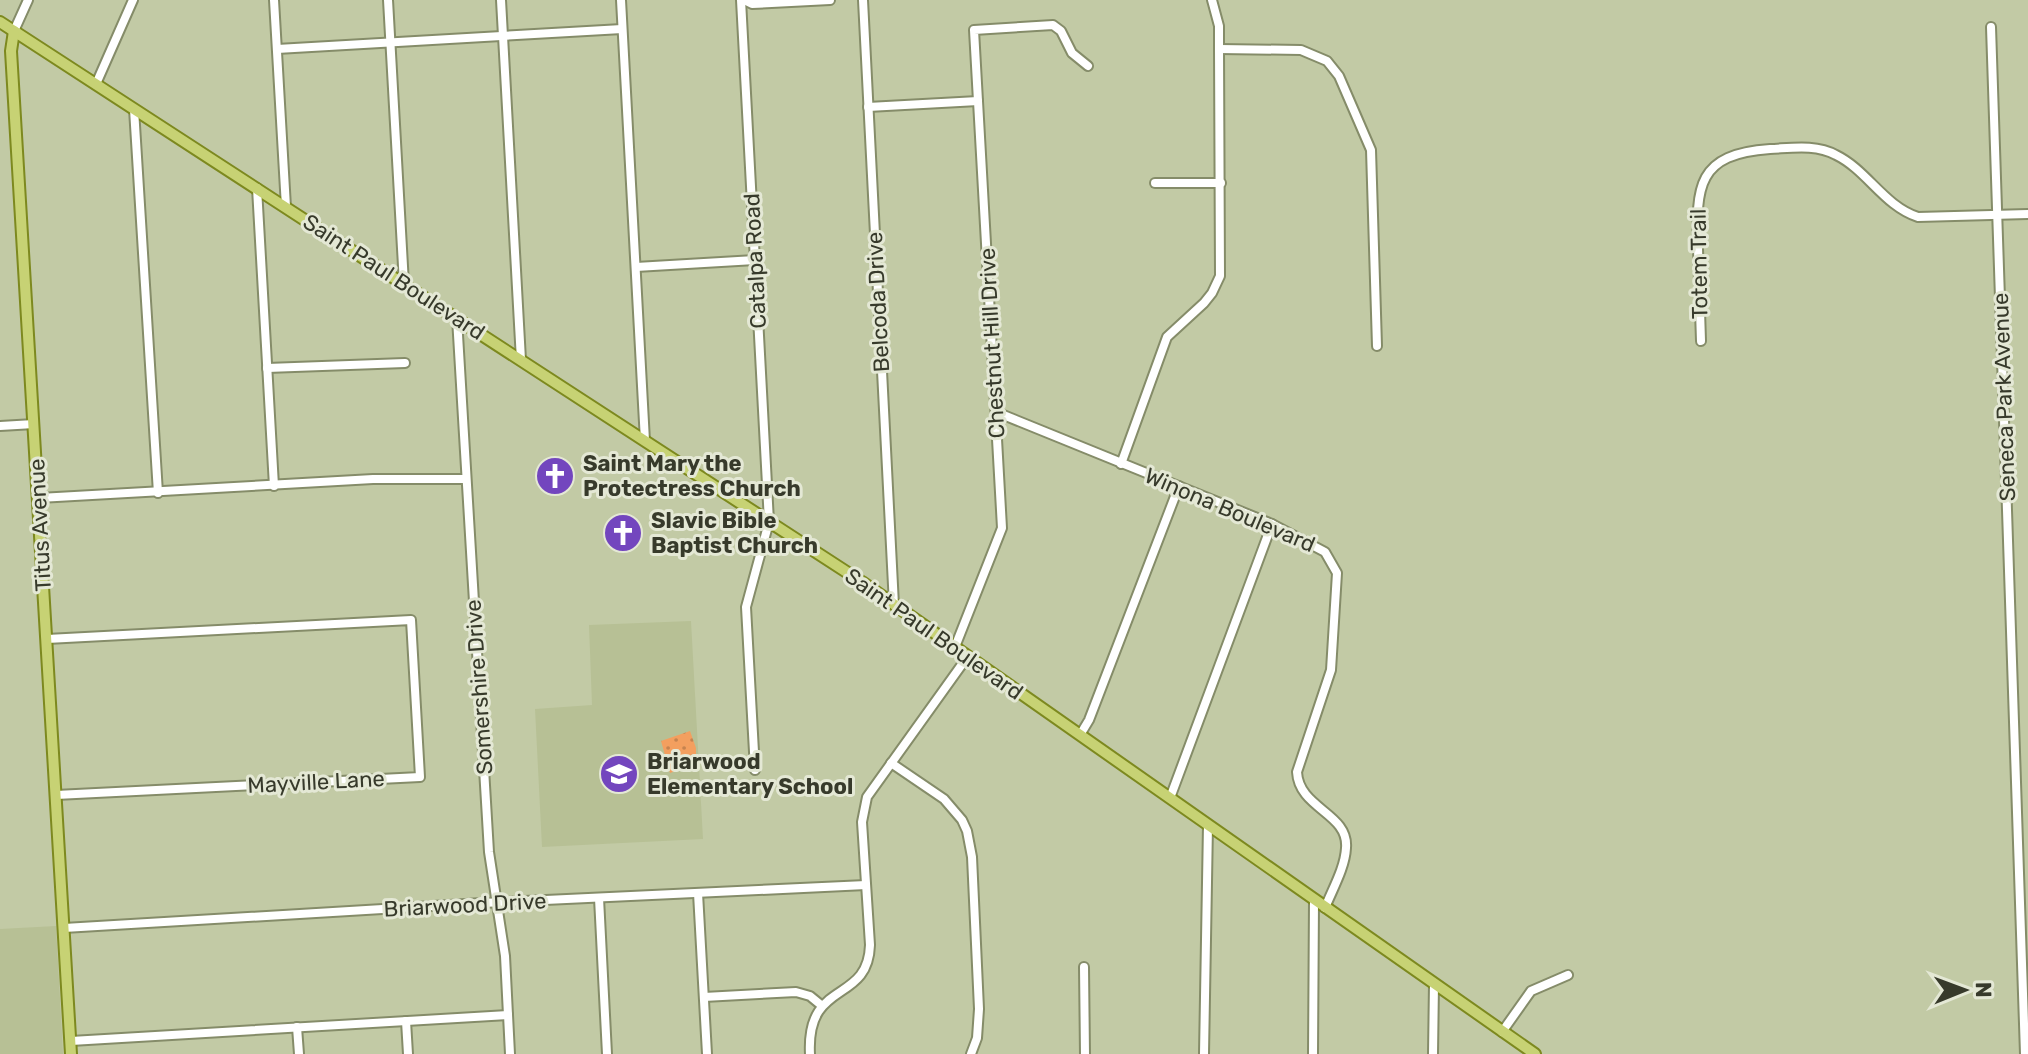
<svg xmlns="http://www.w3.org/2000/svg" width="2028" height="1054" font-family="Rubik,sans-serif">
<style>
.built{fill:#b7c095}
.park{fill:url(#park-dots)}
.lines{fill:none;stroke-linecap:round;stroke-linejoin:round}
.minor-casing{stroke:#858c69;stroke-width:12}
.major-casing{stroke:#7d891f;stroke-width:14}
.minor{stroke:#fff;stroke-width:8}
.major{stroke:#c7d274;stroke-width:10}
.labels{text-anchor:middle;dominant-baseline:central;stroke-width:6;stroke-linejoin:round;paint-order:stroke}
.street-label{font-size:22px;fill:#373a2b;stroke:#e4e8d5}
.poi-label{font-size:22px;font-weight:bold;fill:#373a2b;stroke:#e4e8d5;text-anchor:start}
</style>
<defs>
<pattern id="park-dots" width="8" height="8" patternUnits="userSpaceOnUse" patternTransform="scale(2)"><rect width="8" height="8" fill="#f39f5f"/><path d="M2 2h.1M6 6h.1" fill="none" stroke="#c6834f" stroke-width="1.8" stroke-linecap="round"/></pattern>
</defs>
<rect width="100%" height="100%" fill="#c2caa5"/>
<g class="built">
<polygon points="691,621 703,839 542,847 535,709 592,705 589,625"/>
<polygon points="56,926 63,1054 0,1054 0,929"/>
</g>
<polygon class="park" points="690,731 696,748 696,763 670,773 661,741"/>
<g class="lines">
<g class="minor-casing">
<g id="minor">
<polyline points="274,0 286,207"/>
<polyline points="388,0 404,284"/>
<polyline points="501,0 521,360"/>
<polyline points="621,0 645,441"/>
<polyline points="741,0 769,522 746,607 755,770"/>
<polyline points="744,0 752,4 830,0"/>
<polyline points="863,0 894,605"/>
<polyline points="1991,27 2025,1054"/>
<polyline points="14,31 28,0"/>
<polyline points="277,49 622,29"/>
<polyline points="1219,49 1301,50 1327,61 1339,76 1371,150 1377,346"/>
<polyline points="96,84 133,0"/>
<polyline points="868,107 978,101"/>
<polyline points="134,109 158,493"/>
<polyline points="1155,183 1221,183"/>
<polyline points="257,188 274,486"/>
<polyline points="636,267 755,260"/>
<polyline points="457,318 489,852 505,956 510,1054"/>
<path d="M1701,341C1700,310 1699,280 1698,249C1696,186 1697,154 1770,149C1792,148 1816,144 1836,155C1867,170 1884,206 1918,217L2028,214"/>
<polyline points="267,368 405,363"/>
<path d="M996,412L1272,524L1325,552L1337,573L1331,670L1297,772C1299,809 1349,813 1346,848C1345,868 1332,890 1325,908"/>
<polyline points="0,426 34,424"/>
<polyline points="1121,464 1167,337 1204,303 1212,293 1220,276 1219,49 1219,26 1212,0"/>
<polyline points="39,498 373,479 465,479"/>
<polyline points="47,639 411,620 420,777 56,795"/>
<polyline points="955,647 1002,528 974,30 1053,25 1061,31 1072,53 1088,66"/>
<polyline points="1080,735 1089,720 1179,486"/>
<polyline points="891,763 944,799 962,820 967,831 972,857 979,1009 977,1038 971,1054"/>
<polyline points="1170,798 1272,524"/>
<polyline points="698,893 707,1054"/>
<polyline points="599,898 607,1054"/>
<polyline points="64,928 482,903 866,885"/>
<polyline points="1084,967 1085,1054"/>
<polyline points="704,997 796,992 810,996 821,1005"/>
<polyline points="406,1021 408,1054"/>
<polyline points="297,1027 299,1054"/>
<polyline points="1502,1032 1531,991 1568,975"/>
<polyline points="71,1041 508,1015"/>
<path d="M810,1054C806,978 868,1005 870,945L862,822L867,797L968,656"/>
<polyline points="1204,1054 1208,825"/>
<polyline points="1313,1054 1314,901"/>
<polyline points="1433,1054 1434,984"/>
</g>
</g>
<g class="major-casing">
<g id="major">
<polyline points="0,22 862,582 1535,1054"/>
<polyline points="14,31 11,51 71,1054"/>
</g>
</g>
<use href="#minor" class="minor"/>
<use href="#major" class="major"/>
</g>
<defs>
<g id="church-disc" transform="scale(2)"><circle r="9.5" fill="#7346be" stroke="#e4e8d5"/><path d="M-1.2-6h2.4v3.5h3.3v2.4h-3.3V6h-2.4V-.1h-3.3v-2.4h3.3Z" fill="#fff"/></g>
<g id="school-disc" transform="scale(2)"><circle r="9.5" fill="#7346be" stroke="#e4e8d5"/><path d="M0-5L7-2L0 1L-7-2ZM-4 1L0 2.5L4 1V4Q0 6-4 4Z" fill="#fff"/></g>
</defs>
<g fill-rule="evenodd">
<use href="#church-disc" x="555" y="476"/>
<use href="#church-disc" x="623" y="533"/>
<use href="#school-disc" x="619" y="774"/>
</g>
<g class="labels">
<g class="street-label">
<text transform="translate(755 261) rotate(-93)">Catalpa Road</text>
<text transform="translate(1699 264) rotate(-91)">Totem Trail</text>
<text transform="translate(394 277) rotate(33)">Saint Paul Boulevard</text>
<text transform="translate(878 302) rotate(-93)">Belcoda Drive</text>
<text transform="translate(992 343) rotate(-93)">Chestnut Hill Drive</text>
<text transform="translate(2004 397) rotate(-92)">Seneca Park Avenue</text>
<text transform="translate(1230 510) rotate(23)">Winona Boulevard</text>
<text transform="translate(40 525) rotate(-93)">Titus Avenue</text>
<text transform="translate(934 634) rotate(35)">Saint Paul Boulevard</text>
<text transform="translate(479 687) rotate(-94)">Somershire Drive</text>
<text transform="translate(316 782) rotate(-3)">Mayville Lane</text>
<text transform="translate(465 905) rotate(-3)">Briarwood Drive</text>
</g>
<g class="poi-label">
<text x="583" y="463">Saint Mary the<tspan x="583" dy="25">Protectress Church</tspan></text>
<text x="651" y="520">Slavic Bible<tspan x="651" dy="25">Baptist Church</tspan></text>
<text x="647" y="761">Briarwood<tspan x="647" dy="25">Elementary School</tspan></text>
</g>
</g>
<g transform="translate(1964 990) rotate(89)" stroke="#e4e8d5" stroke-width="6" paint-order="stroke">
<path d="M0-6L14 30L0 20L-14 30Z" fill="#373a2b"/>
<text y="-12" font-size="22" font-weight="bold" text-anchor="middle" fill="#373a2b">N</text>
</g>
</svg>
